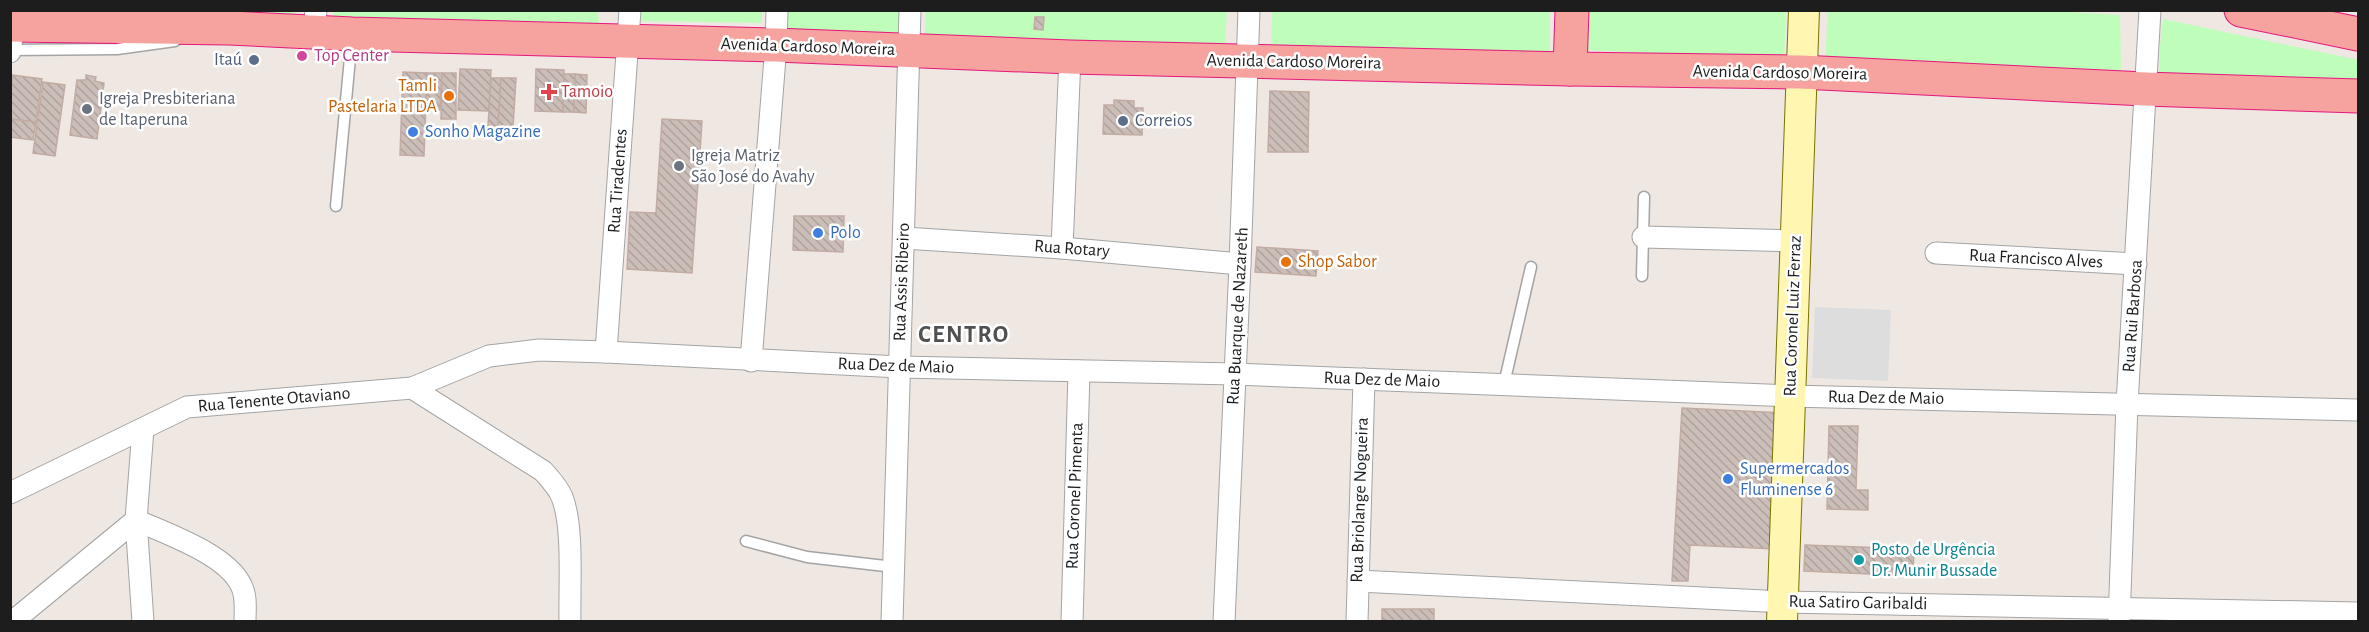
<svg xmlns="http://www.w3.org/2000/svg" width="2369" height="632" font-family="'Alegreya Sans',sans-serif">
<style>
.park{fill:#bffdba}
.parking{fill:#ddd}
.building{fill:url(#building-back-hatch);stroke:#c1aca3;stroke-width:1.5}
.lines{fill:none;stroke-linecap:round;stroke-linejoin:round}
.service-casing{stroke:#a4a4a4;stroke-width:13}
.minor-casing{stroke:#a4a4a4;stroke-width:23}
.secondary-casing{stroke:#777300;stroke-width:32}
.trunk-casing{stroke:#e4177c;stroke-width:35}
.service{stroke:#fff;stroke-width:10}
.minor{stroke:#fff;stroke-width:21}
.secondary{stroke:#fef6b1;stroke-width:30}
.trunk{stroke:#f6a29e;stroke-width:33}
.hotel-dot{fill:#d1479c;stroke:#fff;stroke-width:2}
.service-dot{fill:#5c6f8a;stroke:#fff;stroke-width:2}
.health-dot{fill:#e0444e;stroke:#fff;stroke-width:2}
.food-dot{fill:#e8710a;stroke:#fff;stroke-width:2}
.worship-dot{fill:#6b7280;stroke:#fff;stroke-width:2}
.shop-dot{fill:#3f7fe0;stroke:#fff;stroke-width:2}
.culture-dot{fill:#0f9aa8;stroke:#fff;stroke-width:2}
.labels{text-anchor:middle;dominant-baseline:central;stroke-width:5;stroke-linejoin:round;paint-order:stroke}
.street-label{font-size:18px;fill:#1d1d1d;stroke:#fff}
.hotel-label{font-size:18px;fill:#b23c85;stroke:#fff;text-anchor:start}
.service-label{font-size:18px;fill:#4e5e75;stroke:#fff;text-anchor:end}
.food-label{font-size:18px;fill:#c56008;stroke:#fff;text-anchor:end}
.health-label{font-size:18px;fill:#be3a42;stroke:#fff;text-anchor:start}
.worship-label{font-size:18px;fill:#5b616d;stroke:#fff;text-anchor:start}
.shop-label{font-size:18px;fill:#366cbe;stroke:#fff;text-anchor:start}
.culture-label{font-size:18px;fill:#0d838f;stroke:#fff;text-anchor:start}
.district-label{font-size:24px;font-weight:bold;letter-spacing:1.5px;fill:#505050;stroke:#fff}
</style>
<defs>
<pattern id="building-back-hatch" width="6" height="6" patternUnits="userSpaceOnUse" patternTransform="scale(1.5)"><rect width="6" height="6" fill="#cbbdb8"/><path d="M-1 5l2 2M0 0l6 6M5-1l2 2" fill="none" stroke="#aea29e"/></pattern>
</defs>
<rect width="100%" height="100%" fill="#efe8e2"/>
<g class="park">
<polygon points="598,10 599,23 334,18 334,11"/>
<polygon points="2033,10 2120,15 2121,70 1825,63 1828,11"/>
<polygon points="146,11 296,11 295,16"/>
<polygon points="642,11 762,11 762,23 641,21"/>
<polygon points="786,11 900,11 899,33 785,31"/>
<polygon points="926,11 1227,11 1225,45 925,35"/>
<polygon points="1272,11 1550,11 1550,57 1271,51"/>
<polygon points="1583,11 1786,11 1784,59 1584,50"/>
<polygon points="2163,19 2358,60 2358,84 2159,77 2160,45"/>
</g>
<polygon class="parking" points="1815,307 1891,310 1888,381 1812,378"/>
<g class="building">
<polygon points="1035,17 1044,17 1043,30 1034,29"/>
<polygon points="460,69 491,70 489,111 458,110"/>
<polygon points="536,69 564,70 563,112 535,111"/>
<polygon points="403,72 427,73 424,156 400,155"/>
<polygon points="427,73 442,73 440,110 426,109"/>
<polygon points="442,73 456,73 456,119 441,119"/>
<polygon points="564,74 575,74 574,112 563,112"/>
<polygon points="575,74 587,75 586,113 574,112"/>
<polygon points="12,75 42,79 36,122 10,119"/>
<polygon points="86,75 96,77 95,81 104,83 97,139 70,135 77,80 86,80"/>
<polygon points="491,78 501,78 498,126 488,126"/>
<polygon points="501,78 516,78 513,127 498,126"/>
<polygon points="43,82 65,85 55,156 33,153"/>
<polygon points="1270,91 1309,92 1308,152 1268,152"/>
<polygon points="1114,100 1134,101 1134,108 1143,108 1142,135 1103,134 1104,105 1114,105"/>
<polygon points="10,119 36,122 33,140 10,137"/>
<polygon points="662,119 702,121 692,273 627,269 630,212 656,213"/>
<polygon points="794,216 844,216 843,252 793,250"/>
<polygon points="1257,247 1318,251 1316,276 1255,272"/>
<polygon points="1682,408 1783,413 1775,549 1690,545 1688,581 1672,581"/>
<polygon points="1829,426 1858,426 1856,490 1868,490 1868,510 1827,509"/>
<polygon points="1805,545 1914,549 1913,576 1804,571"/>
<rect x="1382" y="609" width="52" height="13"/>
</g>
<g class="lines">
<g class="service-casing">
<g id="service">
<polyline points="10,50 117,49 175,41"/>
<polyline points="336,206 352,37"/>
<polyline points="1642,276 1644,197"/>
<polyline points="1504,384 1531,267"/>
<polyline points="746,541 807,557 894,567"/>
</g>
</g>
<g class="minor-casing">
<g id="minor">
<polyline points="314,33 316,10"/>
<polyline points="10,52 15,14"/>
<polyline points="1643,237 1796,241"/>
<polyline points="904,238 1062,248 1240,264"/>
<polyline points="1062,248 1070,57"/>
<polyline points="1936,253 2136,264"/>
<polyline points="606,352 630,10"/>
<polyline points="751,361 776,45 777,10"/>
<path d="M412,388L543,471C550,479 558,487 562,497C574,527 569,588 570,622"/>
<polyline points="10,493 187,407 412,388 489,356 539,350 606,352 900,367 1235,374 1790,396 2358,410"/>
<polyline points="1358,581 1783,602 2358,613"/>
<polyline points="2119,621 2127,404 2150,10"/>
<path d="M12,622L136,520C167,534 226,554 241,585C247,596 245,610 245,622"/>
<polyline points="143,622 136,520 143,429"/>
<polyline points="892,622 910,10"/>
<polyline points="1072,622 1079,371"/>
<polyline points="1224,622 1240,264 1249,10"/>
<polyline points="1357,622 1364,379"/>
</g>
</g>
<g class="secondary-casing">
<polyline id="secondary" points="1782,622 1804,10"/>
</g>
<g class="trunk-casing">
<g id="trunk">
<polyline points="2241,10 2358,34"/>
<polyline points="10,25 229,28 352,34 776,45 1070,57 1570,69 1801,72 2145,89 2358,96"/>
<polyline points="1570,69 1572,10"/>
</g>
</g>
<use href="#service" class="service"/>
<use href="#minor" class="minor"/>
<use href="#secondary" class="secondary"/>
<use href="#trunk" class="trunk"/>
</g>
<circle class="hotel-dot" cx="302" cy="56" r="6"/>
<g class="service-dot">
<circle cx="254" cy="60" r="6"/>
<circle cx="1123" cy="121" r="6"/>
</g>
<path class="health-dot" d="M546 83h6v6h6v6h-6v6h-6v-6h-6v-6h6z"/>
<g class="food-dot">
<circle cx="449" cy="96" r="6"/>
<circle cx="1286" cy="262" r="6"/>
</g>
<g class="worship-dot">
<circle cx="87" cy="109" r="6"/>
<circle cx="679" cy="166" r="6"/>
</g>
<g class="shop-dot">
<circle cx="413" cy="132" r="6"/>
<circle cx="818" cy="233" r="6"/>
<circle cx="1728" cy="479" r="6"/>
</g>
<circle class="culture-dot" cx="1859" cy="560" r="6"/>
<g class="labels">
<g class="street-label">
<text transform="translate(808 47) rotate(2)">Avenida Cardoso Moreira</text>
<text transform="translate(1294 62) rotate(1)">Avenida Cardoso Moreira</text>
<text transform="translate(1780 73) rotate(1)">Avenida Cardoso Moreira</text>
<text transform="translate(618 181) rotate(-86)">Rua Tiradentes</text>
<text transform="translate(1072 249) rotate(4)">Rua Rotary</text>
<text transform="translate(2036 259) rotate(3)">Rua Francisco Alves</text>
<text transform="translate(902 282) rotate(-88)">Rua Assis Ribeiro</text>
<text transform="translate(1238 316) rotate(-87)">Rua Buarque de Nazareth</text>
<text transform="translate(1793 316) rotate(-88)">Rua Coronel Luiz Ferraz</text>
<text transform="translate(2133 316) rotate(-86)">Rua Rui Barbosa</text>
<text transform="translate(896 366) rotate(2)">Rua Dez de Maio</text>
<text transform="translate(1382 380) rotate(2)">Rua Dez de Maio</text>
<text transform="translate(1886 398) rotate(1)">Rua Dez de Maio</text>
<text transform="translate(274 400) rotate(-5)">Rua Tenente Otaviano</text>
<text transform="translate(1075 496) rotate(-88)">Rua Coronel Pimenta</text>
<text transform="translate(1360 500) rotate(-88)">Rua Briolange Nogueira</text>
<text transform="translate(1858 603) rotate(1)">Rua Satiro Garibaldi</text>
</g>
<g class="hotel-label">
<text x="314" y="56">Top Center</text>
</g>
<g class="service-label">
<text x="242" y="60">Itaú</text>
<text x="1135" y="121" text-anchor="start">Correios</text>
</g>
<g class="food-label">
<text x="437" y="86">Tamli<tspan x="437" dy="21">Pastelaria LTDA</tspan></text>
<text x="1298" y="262" text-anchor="start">Shop Sabor</text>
</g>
<g class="health-label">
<text x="561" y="92">Tamoio</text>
</g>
<g class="worship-label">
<text x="99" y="99">Igreja Presbiteriana<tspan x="99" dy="21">de Itaperuna</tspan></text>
<text x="691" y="156">Igreja Matriz<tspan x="691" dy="21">São José do Avahy</tspan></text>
</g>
<g class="shop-label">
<text x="425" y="132">Sonho Magazine</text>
<text x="830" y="233">Polo</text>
<text x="1740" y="469">Supermercados<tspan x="1740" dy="21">Fluminense 6</tspan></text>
</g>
<g class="culture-label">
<text x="1871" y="550">Posto de Urgência<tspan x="1871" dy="21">Dr. Munir Bussade</tspan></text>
</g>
<g class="district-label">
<text x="964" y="335">CENTRO</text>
</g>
</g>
<rect width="2369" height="632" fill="none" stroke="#1d1d1d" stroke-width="24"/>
</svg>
